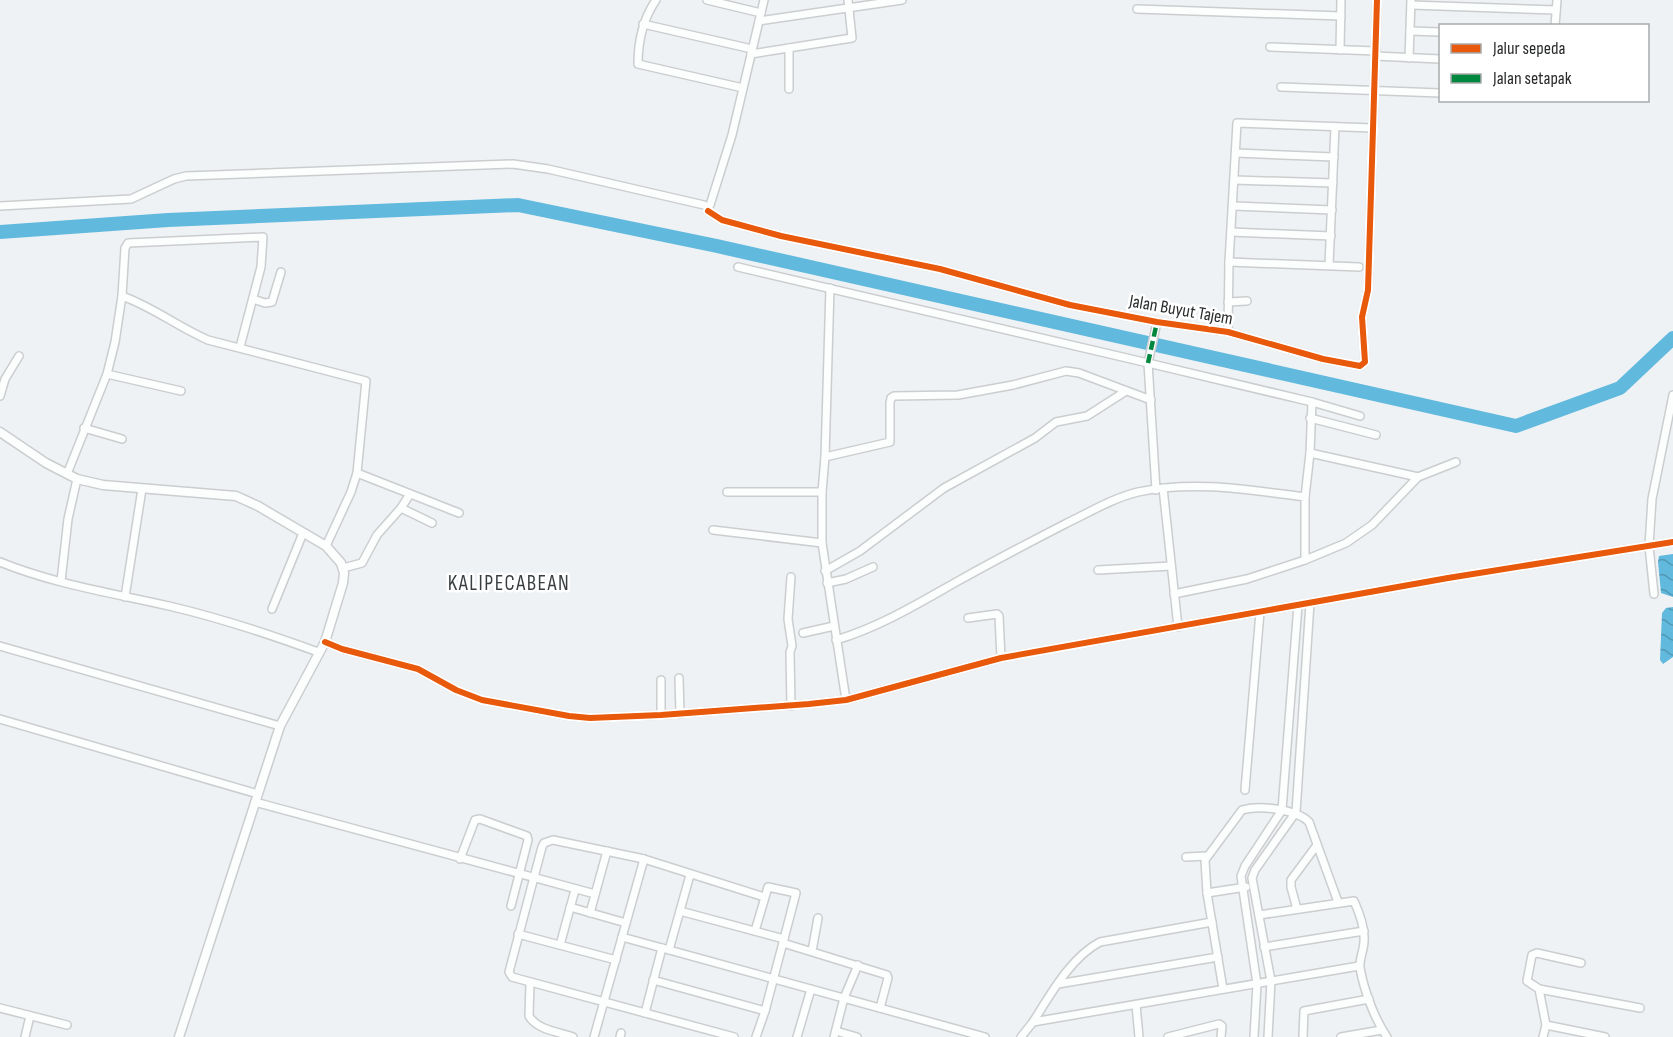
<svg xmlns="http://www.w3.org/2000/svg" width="1673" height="1037" font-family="'Sofia Sans Condensed',sans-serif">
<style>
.water{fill:url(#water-waves)}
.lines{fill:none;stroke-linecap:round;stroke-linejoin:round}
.river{stroke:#61b9de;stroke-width:14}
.minor-casing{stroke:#cbcdcf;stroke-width:10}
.tertiary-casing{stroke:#cbcdcf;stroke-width:11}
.minor{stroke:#fcfdfd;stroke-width:7}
.tertiary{stroke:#fcfdfd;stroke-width:8}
.quiet{stroke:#00873e;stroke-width:4.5;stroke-dasharray:9 4.5;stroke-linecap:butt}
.cycleway-casing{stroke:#fff;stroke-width:10}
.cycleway{stroke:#e8590c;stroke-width:6}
.labels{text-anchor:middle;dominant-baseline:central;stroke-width:5;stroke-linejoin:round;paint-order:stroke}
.street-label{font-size:18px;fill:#292b2c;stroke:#fff}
.quarter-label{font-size:21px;letter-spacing:1.5px;fill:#393e41;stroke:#fff}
</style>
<defs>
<pattern id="water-waves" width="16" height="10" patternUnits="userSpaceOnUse" patternTransform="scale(1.5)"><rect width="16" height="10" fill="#61b9de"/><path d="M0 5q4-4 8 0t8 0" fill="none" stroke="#5097b4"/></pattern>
</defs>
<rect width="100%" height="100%" fill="#eef2f4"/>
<g class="water">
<polygon points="1673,554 1673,597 1661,593 1658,562 1659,556"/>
<polygon points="1673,607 1673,657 1663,664 1660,660 1662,613 1666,608"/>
</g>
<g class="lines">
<polyline class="river" points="0,232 168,220 518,205 717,246 1516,426 1620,388 1673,338"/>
<g class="minor-casing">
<g id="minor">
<path d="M656,0C643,19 638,42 638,64L743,88"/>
<polyline points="707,0 761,13"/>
<polyline points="1411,5 1556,10"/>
<polyline points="1137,9 1341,16"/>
<polyline points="759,21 902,0"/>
<polyline points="643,24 752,49"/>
<polyline points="1555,26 1557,0"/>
<polyline points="1410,31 1440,32"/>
<polyline points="1270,47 1376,51"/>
<polyline points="1340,50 1341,0"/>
<polyline points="751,54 852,38 848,0"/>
<polyline points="1375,56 1440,59"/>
<polyline points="1409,58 1411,0"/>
<polyline points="1281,87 1440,93"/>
<polyline points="789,89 789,48"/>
<polyline points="1236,153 1334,157"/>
<polyline points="1234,180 1333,183"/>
<polyline points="710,205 732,135 764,0"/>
<polyline points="0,206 131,199 174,179 186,176 513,164 548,169 704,205"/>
<polyline points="1233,206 1332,210"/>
<polyline points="708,211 722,220 781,236 940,269 1070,305 1157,322 1228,332 1323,359 1360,366 1365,362 1362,317 1368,290 1377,0"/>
<polyline points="1231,232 1331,236"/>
<polyline points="1229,262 1359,267"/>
<polyline points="1329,265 1335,127"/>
<polyline points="738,267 1148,363 1156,490"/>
<polyline points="830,288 825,457 822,492 822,543 846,700"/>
<path d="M122,296C153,307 178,327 208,340L366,381L357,473"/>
<polyline points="253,299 265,303 272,302 281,272"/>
<polyline points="1228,302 1247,301"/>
<polyline points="1157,322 1148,363 1312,402 1360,416"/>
<polyline points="1228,332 1229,262 1237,123 1373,128"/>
<polyline points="107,374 181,391"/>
<polyline points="0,396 5,379 19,356"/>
<polyline points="1310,418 1376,435"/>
<polyline points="84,428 122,439"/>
<polyline points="1310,453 1418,477"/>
<polyline points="825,457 890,442 890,403 891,398 894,396 958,395 1013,385 1066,371 1079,373 1151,400"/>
<polyline points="67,474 107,374 115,342 122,296 125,248 128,243 263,237 261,267 240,347"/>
<polyline points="1163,488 1178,627"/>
<polyline points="727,492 822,492"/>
<polyline points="1305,497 1310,453 1312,402"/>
<polyline points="401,508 432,523"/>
<polyline points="713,530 822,543"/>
<polyline points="326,546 351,492 357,473 459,513"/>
<path d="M0,562C54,584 112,593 169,606C220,618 269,634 318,652"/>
<polyline points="343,568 362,563 377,535 401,508 410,494"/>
<polyline points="1098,570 1171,566"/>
<polyline points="825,571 860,551 944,488 1035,438 1056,422 1087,416 1126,391"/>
<polyline points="61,581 68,519 77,479"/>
<polyline points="827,583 846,579 873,567"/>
<polyline points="1174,594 1247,579 1305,560 1346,543 1372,525 1418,477 1456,462"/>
<polyline points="1654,594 1649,546 1652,499 1673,395"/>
<polyline points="125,597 142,489"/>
<polyline points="272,609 303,533"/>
<polyline points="968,618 997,614 999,616 1001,658"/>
<polyline points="803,633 834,626"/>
<path d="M836,640C880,627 919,603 958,581C994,561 1030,542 1067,523C1090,512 1113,498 1138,492C1193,480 1250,490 1305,497V560"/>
<polyline points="325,642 342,649 418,669 456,690 482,700 569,716 590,718 661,715 809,704 846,700 1001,658 1448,578 1673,542"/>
<polyline points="0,646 280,726"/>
<polyline points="679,678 680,714"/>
<polyline points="661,680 661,715"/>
<polyline points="791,706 790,652 792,646 788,619 791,577"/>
<polyline points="0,719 258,794"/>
<polyline points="1245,790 1260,612"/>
<polyline points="255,802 595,894"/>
<polyline points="1186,857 1207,856"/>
<polyline points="460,859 475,820 480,819 527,836 528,840 511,906"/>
<polyline points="1207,893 1246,887"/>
<polyline points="570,907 626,923"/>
<polyline points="1297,909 1291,887 1291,880 1317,845"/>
<polyline points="680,911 784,939"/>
<polyline points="590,913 607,851"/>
<path d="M1259,915L1354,901C1359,912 1365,928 1364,941C1364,950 1359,959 1360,968C1364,990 1374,1018 1387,1037"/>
<polyline points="755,931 768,887 796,893 765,1011 756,1037"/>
<polyline points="518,934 616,960"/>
<polyline points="622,937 985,1037"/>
<polyline points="783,943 887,975 888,978 880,1008"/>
<polyline points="560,945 575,890"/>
<polyline points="1264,947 1364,931"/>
<polyline points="669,950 690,875"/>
<polyline points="812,951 818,918"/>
<polyline points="653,980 765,1011"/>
<path d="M530,982L529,1016C537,1030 559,1032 573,1037"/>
<polyline points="1058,984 1218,957"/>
<path d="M1223,989L1207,893L1205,860L1242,810C1260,805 1296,809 1309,822L1338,902"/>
<polyline points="1539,989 1640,1008"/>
<polyline points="1136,1005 1139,1037"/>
<polyline points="0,1008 67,1025"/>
<polyline points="645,1013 662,948"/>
<path d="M1033,1022C1050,995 1071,957 1100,942L1212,922"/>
<polyline points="1546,1025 1605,1037"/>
<polyline points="836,1031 857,1037"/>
<polyline points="25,1037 30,1016"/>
<polyline points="594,1037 644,859"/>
<polyline points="620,1037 621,1033"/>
<polyline points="734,1037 512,977 509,972 542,847 544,843 553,840 644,859 764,897"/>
<polyline points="797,1037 811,989"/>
<polyline points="834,1037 844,998 858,965"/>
<polyline points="1021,1037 1033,1022 1359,966"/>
<polyline points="1168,1037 1219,1024 1222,1026 1221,1037"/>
<polyline points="1254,1037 1257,984 1241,876 1245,866 1282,810 1298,605"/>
<polyline points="1268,1037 1271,981 1252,878 1255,870 1296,812 1310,603"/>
<polyline points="1303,1037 1304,1011 1369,999"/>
<polyline points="1341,1037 1382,1030"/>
<polyline points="1543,1037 1546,1025 1539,989 1527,981 1532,955 1537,953 1581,963"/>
</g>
</g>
<g class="tertiary-casing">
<polyline id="tertiary" points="0,432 46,463 77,479 103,485 236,496 258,506 326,546 341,563 344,573 343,583 325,642 280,726 179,1037"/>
</g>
<use href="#minor" class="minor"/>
<use href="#tertiary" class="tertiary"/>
<polyline class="quiet" points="1148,363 1157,322"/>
<g class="cycleway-casing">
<g id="cycleway">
<polyline points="708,211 722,220 781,236 940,269 1070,305 1157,322 1228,332 1323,359 1360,366 1365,362 1362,317 1368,290 1377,0"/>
<polyline points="325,642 342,649 418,669 456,690 482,700 569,716 590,718 661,715 809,704 846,700 1001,658 1448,578 1673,542"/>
</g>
</g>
<use href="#cycleway" class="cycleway"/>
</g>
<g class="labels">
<g class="street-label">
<text transform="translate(1181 310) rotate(10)">Jalan Buyut Tajem</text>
</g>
<g class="quarter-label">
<text x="509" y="583">KALIPECABEAN</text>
</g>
</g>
<rect x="1439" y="24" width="210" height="78" fill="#ffffff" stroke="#a9aaab" stroke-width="1.5"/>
<rect x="1451" y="44" width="30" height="9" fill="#e8590c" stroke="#a9aaab" stroke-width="1.5"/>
<text x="1493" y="54" font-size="18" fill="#292b2c">Jalur sepeda</text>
<rect x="1451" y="74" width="30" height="9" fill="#00873e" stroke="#a9aaab" stroke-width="1.5"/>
<text x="1493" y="84" font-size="18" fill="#292b2c">Jalan setapak</text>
</svg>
